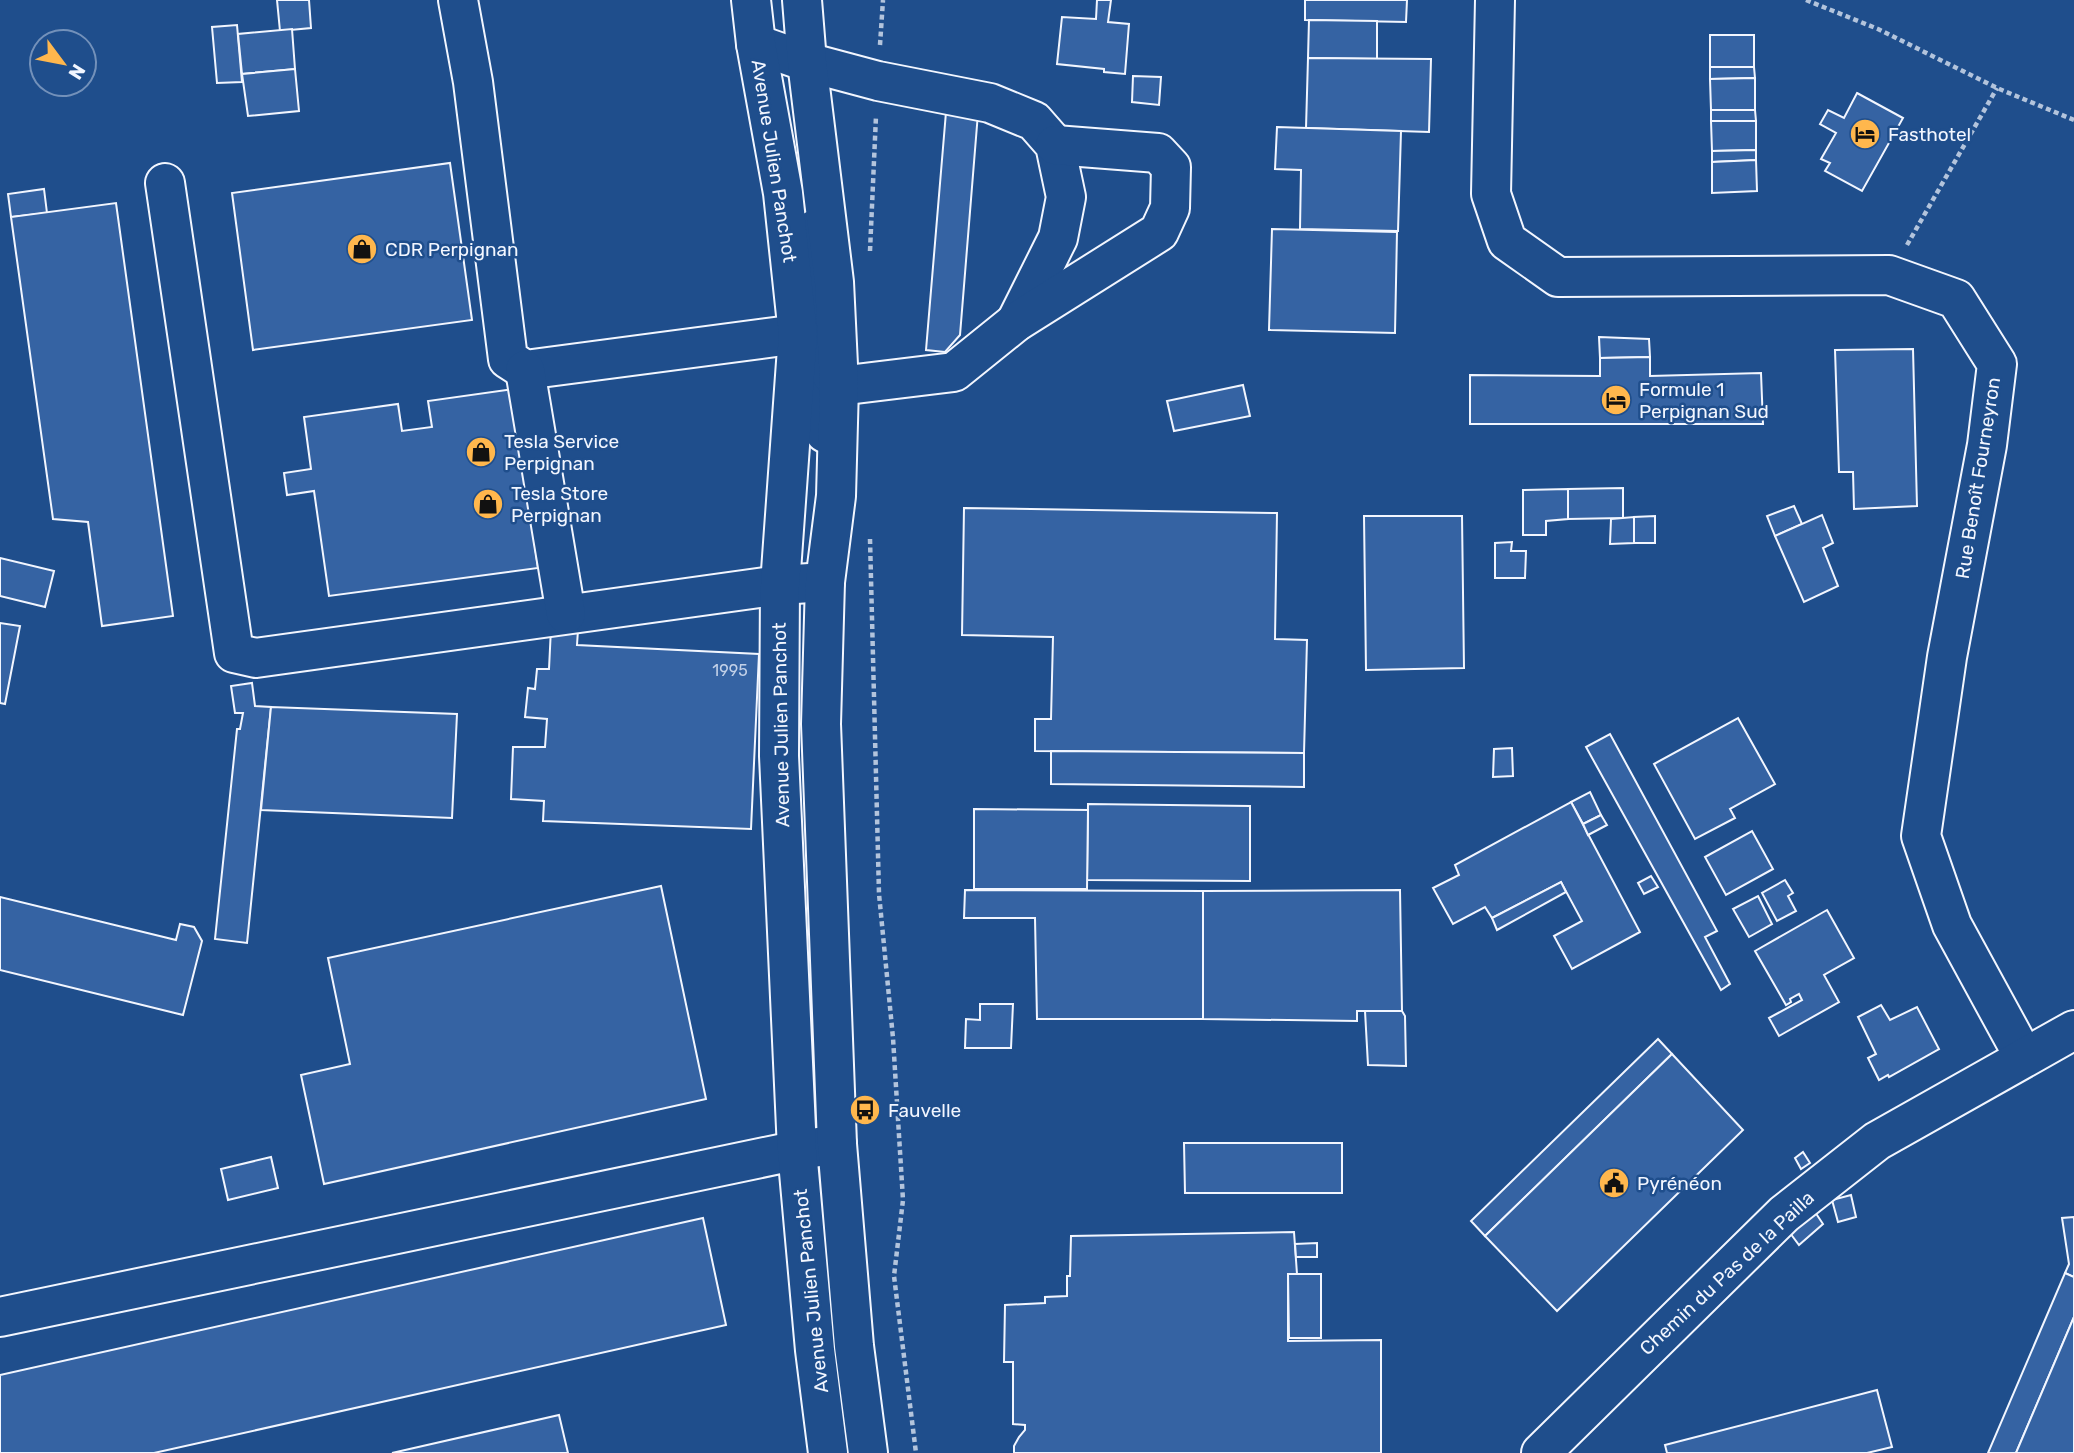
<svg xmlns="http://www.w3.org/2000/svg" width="2074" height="1453" font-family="Rubik,sans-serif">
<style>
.building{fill:#3563a3;stroke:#f2f6ff;stroke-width:2}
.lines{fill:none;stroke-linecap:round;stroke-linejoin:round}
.minor-casing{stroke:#f2f6ff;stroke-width:42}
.major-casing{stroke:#f2f6ff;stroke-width:42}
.path{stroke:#b3c4dc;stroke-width:4.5;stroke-dasharray:5 3.5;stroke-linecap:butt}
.minor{stroke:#1f4e8c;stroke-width:38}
.major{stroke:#1f4e8c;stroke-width:38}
.labels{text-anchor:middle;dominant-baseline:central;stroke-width:5;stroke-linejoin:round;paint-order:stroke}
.number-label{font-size:16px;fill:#c3d1e8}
.poi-label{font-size:19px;fill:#f2f6ff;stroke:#1f4e8c;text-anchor:start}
.street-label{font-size:19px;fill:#f2f6ff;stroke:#1f4e8c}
</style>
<rect width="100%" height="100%" fill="#1f4e8c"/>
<g class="building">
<polygon points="277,0 309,0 311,28 280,31"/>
<polygon points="1097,0 1111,0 1108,22 1129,24 1125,74 1104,72 1104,69 1057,64 1062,17 1096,19"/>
<polygon points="1305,0 1407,0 1406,22 1305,20"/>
<polygon points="1309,20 1377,21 1377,59 1308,58"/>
<polygon points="237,25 242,82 217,83 212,27"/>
<polygon points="292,29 295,69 242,74 238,34"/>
<rect x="1710" y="35" width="44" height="32"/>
<polygon points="1308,58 1431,59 1429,132 1306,128"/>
<polygon points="1710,67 1754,67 1755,78 1710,79"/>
<polygon points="295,69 299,111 248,116 242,74"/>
<polygon points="1133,76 1161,77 1159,105 1132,102"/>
<polygon points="1755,78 1755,110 1711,110 1710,79"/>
<polygon points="1857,93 1903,118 1862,191 1825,171 1830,163 1821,159 1836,133 1820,124 1828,110 1844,118"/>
<polygon points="1711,110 1755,110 1756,121 1711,121"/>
<polygon points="946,112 978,113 960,335 945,352 926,350"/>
<polygon points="1711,121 1756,121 1756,150 1712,151"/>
<polygon points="1277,127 1401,131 1398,231 1300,229 1301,170 1275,169"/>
<polygon points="1756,150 1756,160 1712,162 1712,151"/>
<polygon points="1756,160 1757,191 1712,193 1712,162"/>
<polygon points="450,163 472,320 253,350 232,193"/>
<polygon points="44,189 47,213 11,217 8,194"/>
<polygon points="116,203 173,616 102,626 88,522 53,519 11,217"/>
<polygon points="1272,229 1397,232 1395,333 1269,330"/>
<polygon points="1599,337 1649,339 1650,357 1600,358"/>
<polygon points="1913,349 1917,506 1854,509 1853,472 1839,472 1835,350"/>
<polygon points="1650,357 1650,376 1761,373 1763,424 1470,424 1470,375 1600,376 1600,358"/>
<polygon points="1243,385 1250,416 1174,431 1167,401"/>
<polygon points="513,389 538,568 329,596 314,491 287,495 284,473 311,469 304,417 398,404 402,431 432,427 428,401"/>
<polygon points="1623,488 1623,518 1568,519 1568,489"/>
<polygon points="1568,489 1568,519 1546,521 1546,535 1523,535 1523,490"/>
<polygon points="1794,506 1802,524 1775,536 1767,516"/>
<polygon points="964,508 1277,513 1275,639 1307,640 1304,753 1035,751 1035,719 1051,719 1053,637 962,635"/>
<polygon points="1822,515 1833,543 1823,548 1838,586 1804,602 1775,536"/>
<polygon points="1364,516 1462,516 1464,668 1366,670"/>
<polygon points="1655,516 1655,543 1634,543 1634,517"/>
<polygon points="1634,517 1634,543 1610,544 1611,519"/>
<polygon points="1512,542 1511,551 1526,551 1525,578 1495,578 1495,543"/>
<polygon points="0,558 54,571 45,607 0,596"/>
<polygon points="0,623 20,626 5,704 0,703"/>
<polygon points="551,628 578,630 577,645 759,654 751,829 543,821 544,801 511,799 513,747 545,747 547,719 525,717 528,688 535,689 537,669 549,669"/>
<polygon points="252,683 255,706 271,707 247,943 215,939 237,729 240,729 243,713 235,713 231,686"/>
<polygon points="271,707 457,714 452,818 261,810"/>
<polygon points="1738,718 1775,784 1730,809 1735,818 1695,839 1654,764"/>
<polygon points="1610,734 1717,931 1705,937 1730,984 1721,990 1586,747"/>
<polygon points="1512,748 1513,776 1493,777 1494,749"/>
<polygon points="1051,751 1304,753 1304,787 1051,784"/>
<polygon points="1590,792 1601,815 1583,824 1571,802"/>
<polygon points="1571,802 1640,932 1572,969 1554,936 1582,921 1561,882 1492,918 1485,907 1453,924 1433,888 1459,875 1455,865"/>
<polygon points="1088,804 1250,806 1250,881 1087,880"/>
<polygon points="974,809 1088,810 1087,889 974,889"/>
<polygon points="1601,815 1607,825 1588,835 1583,824"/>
<polygon points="1752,831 1773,869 1726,895 1705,857"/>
<polygon points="1651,876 1658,887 1644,894 1638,883"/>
<polygon points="1785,880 1793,893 1788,896 1796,911 1777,921 1762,893"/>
<polygon points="1561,882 1566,892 1497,930 1492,918"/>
<polygon points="661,886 706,1099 324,1184 301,1075 350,1064 328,958"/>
<polygon points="965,890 1203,891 1203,1019 1037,1019 1035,918 964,918"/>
<polygon points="1400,890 1402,1011 1357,1011 1357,1021 1203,1019 1203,891"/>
<polygon points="1758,896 1772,924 1749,937 1733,909"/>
<polygon points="0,897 176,940 180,924 194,927 202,941 183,1015 0,970"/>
<polygon points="1827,910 1854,958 1824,975 1839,1002 1779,1036 1769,1018 1802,1000 1799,994 1790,999 1791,1002 1786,1005 1755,951"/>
<polygon points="980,1004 1013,1004 1011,1048 965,1048 966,1019 980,1020"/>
<polygon points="1881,1005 1890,1020 1917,1007 1939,1049 1889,1077 1888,1075 1879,1080 1868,1058 1876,1054 1858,1017"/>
<polygon points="1365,1011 1402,1011 1405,1016 1406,1066 1368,1065"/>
<polygon points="1658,1039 1672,1054 1485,1236 1471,1221"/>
<polygon points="1672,1054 1743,1130 1557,1311 1485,1236"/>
<polygon points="1184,1143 1342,1143 1342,1193 1185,1193"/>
<polygon points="1803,1152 1810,1163 1801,1169 1795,1158"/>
<polygon points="271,1157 278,1188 228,1200 221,1169"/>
<polygon points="1851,1195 1856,1217 1838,1222 1832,1200"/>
<polygon points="1815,1212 1823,1224 1799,1245 1790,1233"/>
<polygon points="2074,1217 2074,1277 2065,1273 2069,1264 2062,1218"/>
<polygon points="703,1218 726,1325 154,1453 0,1453 0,1375"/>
<polygon points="1294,1232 1297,1274 1288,1274 1288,1341 1381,1340 1381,1453 1014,1453 1014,1446 1019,1437 1025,1430 1025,1425 1013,1424 1013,1362 1004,1362 1005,1305 1045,1303 1045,1297 1067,1296 1067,1276 1070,1276 1071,1236"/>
<polygon points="1317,1243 1317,1257 1296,1257 1295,1244"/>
<polygon points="2065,1273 2074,1277 2074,1317 2016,1453 1988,1453"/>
<polygon points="1288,1274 1321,1274 1321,1338 1289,1338"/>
<polygon points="2074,1317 2074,1453 2016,1453"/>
<polygon points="1877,1390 1892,1447 1867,1453 1667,1453 1665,1445"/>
<polygon points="559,1415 568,1453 392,1453"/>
</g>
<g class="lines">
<g class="minor-casing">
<g id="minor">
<polyline points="458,0 473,82 508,359 525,370 798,334 826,396 825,433"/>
<polyline points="1495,0 1491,194 1507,241 1558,277 1889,275 1956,299 1997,364 1987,445 1947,657 1921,836 1952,925 2024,1057"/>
<polyline points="756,44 807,62 878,81 990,103 1034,121 1055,145 1066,197 1058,238 1016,322"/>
<polyline points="165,183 234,653 256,658 780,585 825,582"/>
<polyline points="815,229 815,350 839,386 954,372 1016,322 1159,232 1170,208 1171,167 1158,153 1055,145"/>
<polyline points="525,370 566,614"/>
<polyline points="0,1317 794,1151 837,1144"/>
<polyline points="1541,1453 1784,1214 1877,1141 2074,1030"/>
</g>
</g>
<g class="major-casing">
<g id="major">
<polyline points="751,0 756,44 783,193 798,334 780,585 779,756 797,1150 815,1350 828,1453"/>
<polyline points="802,0 807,62 834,282 839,386 836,496 825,582 821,724 837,1144 854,1346 868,1453"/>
</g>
</g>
<g class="path">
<polyline points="1806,0 1878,29 1997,88 2074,120"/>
<polyline points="880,45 883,0"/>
<polyline points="1907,245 1997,88"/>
<polyline points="870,251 876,116"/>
<polyline points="870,539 879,894 893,1038 903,1200 894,1276 916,1453"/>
</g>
<use href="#minor" class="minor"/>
<use href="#major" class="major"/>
</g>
<defs>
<g id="hotel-disc" transform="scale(1.575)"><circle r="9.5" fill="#ffb74d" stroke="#1f4e8c"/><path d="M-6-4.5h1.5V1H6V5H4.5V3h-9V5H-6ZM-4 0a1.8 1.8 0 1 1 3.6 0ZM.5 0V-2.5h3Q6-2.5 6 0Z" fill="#111"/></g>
<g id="shop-disc" transform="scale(1.575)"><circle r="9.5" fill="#ffb74d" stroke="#1f4e8c"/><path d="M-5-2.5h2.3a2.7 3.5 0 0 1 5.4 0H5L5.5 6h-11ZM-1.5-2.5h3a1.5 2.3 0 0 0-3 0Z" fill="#111"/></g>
<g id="bus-disc" transform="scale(1.575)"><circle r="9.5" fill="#ffb74d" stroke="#1f4e8c"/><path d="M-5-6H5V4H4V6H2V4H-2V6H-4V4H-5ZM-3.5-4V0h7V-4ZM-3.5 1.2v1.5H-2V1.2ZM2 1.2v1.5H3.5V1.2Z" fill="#111"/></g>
<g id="civic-disc" transform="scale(1.575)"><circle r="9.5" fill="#ffb74d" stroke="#1f4e8c"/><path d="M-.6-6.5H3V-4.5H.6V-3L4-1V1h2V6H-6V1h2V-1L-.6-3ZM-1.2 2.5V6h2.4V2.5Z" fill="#111"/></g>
</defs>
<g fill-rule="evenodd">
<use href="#hotel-disc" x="1865" y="134"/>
<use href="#shop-disc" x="362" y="249"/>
<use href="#hotel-disc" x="1616" y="400"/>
<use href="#shop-disc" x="481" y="452"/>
<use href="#shop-disc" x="488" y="504"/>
<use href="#bus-disc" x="865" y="1110"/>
<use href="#civic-disc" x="1614" y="1183"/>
</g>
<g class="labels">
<g class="number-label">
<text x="730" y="670">1995</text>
</g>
<g class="poi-label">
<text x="1888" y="134">Fasthotel</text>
<text x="385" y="249">CDR Perpignan</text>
<text x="1639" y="389">Formule 1<tspan x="1639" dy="22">Perpignan Sud</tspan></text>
<text x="504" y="441">Tesla Service<tspan x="504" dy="22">Perpignan</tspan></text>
<text x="511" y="493">Tesla Store<tspan x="511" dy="22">Perpignan</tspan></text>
<text x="888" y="1110">Fauvelle</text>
<text x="1637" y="1183">Pyrénéon</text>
</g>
<g class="street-label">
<text transform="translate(774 161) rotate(81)">Avenue Julien Panchot</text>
<text transform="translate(1978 478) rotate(-81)">Rue Benoît Fourneyron</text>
<text transform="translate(781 725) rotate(-91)">Avenue Julien Panchot</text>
<text transform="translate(1727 1273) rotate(-43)">Chemin du Pas de la Pailla</text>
<text transform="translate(811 1291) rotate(-96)">Avenue Julien Panchot</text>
</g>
</g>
<g transform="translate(63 63) rotate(122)"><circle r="33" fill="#1f4e8c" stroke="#7391ba" stroke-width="2"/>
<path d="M0-5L12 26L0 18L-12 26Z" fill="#ffb74d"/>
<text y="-10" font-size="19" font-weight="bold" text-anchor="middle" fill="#f2f6ff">N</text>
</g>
</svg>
